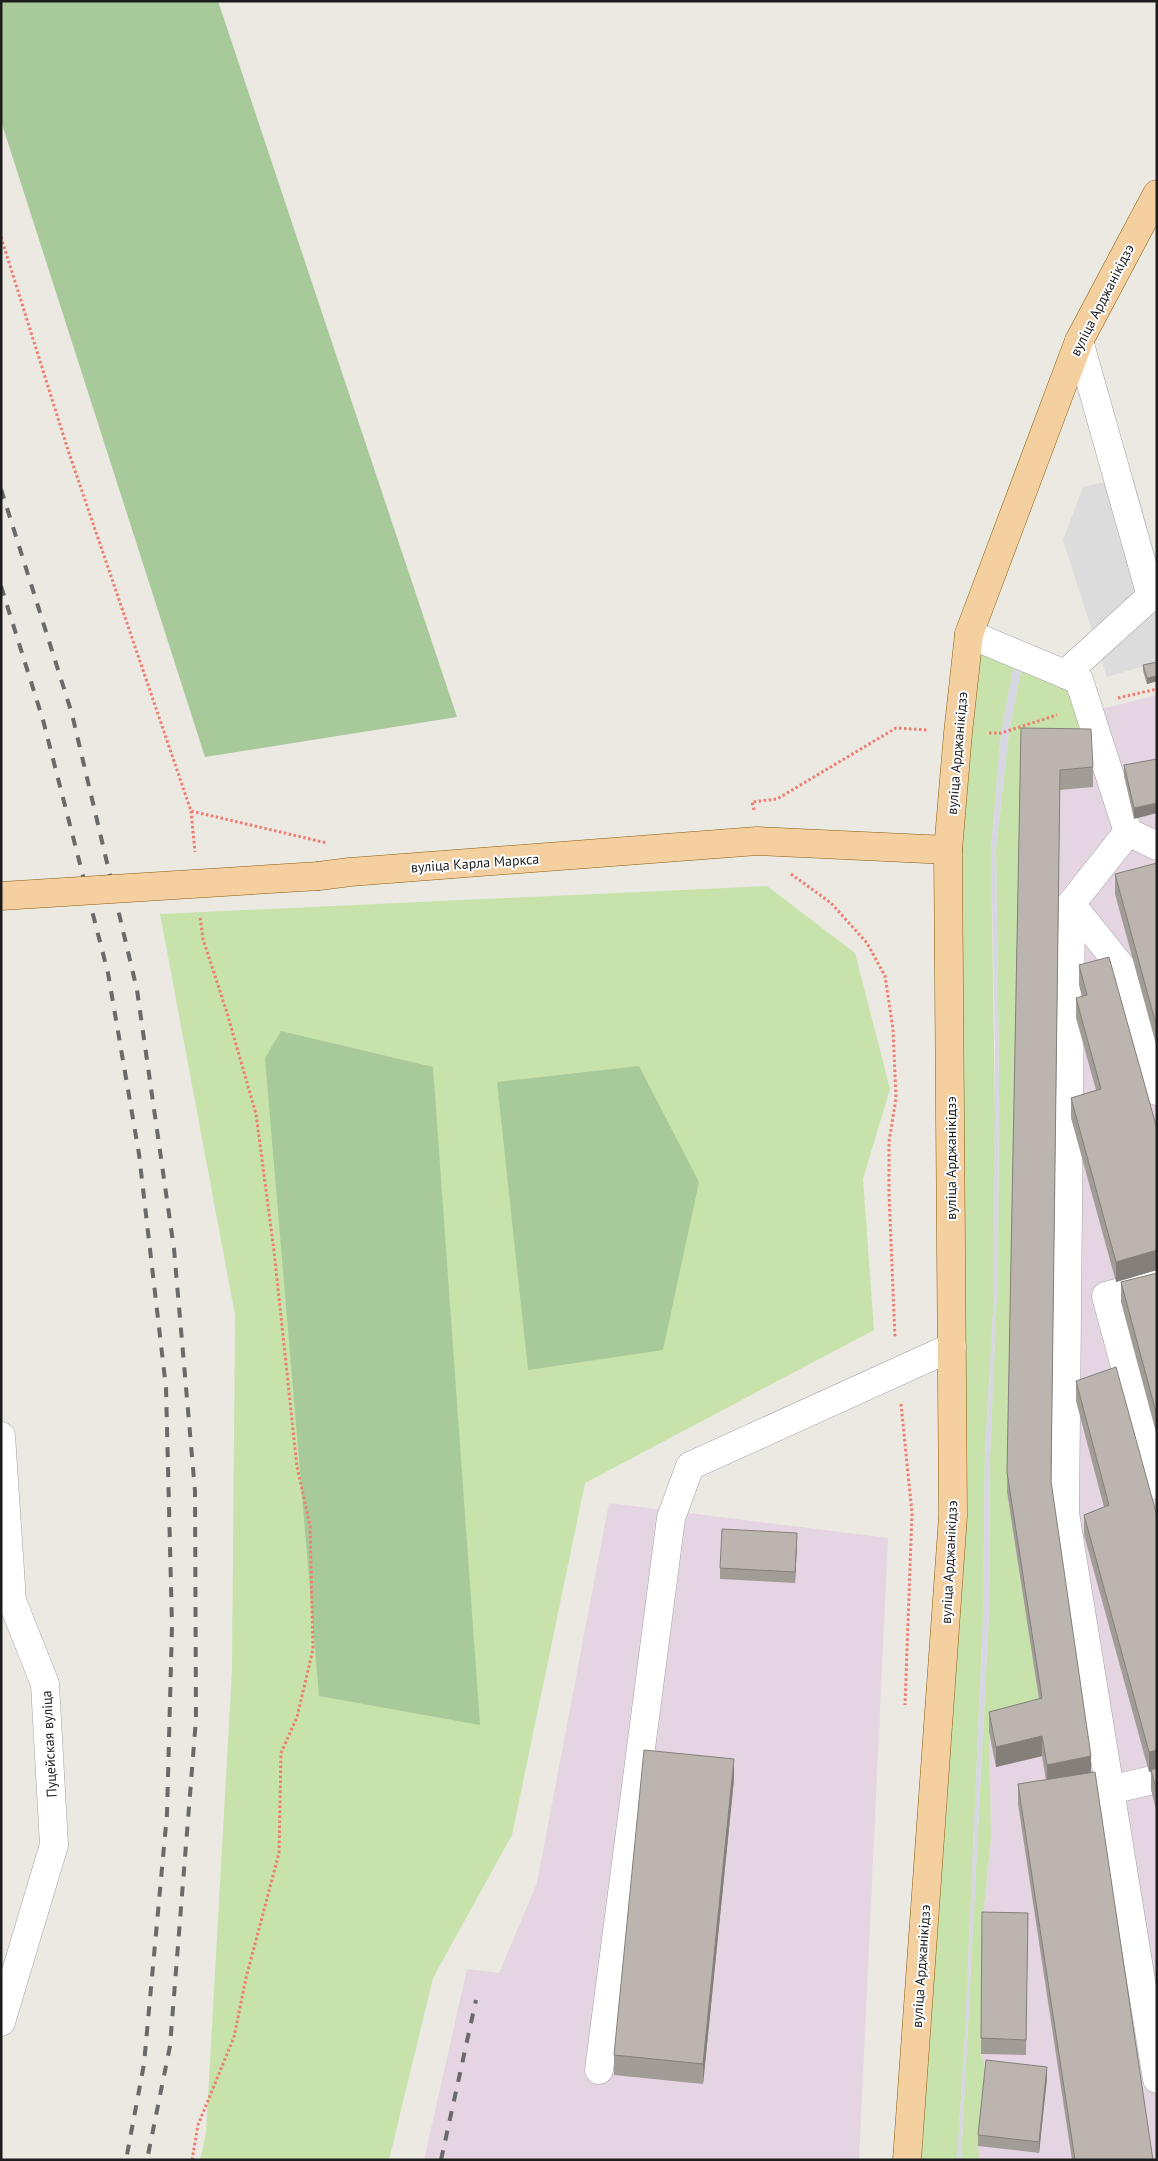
<svg xmlns="http://www.w3.org/2000/svg" width="1158" height="2161" font-family="'PT Sans',sans-serif">
<style>
.industrial{fill:#e5d4e2}
.grass{fill:#c7e3ab}
.forest{fill:#a8c99a}
.parking{fill:#dcdcdc}
.plaza{fill:#d6d7e2}
.lines{fill:none;stroke-linecap:round;stroke-linejoin:round}
.minor-casing{stroke:#a3a3a3;stroke-width:29}
.major-casing{stroke:#885e0b;stroke-width:29}
.path{stroke:#ee7d71;stroke-width:3;stroke-dasharray:2.5 2.5;stroke-linecap:butt}
.minor{stroke:#fff;stroke-width:28}
.major{stroke:#f4cf9f;stroke-width:28}
.rail{stroke:#6a6a6a;stroke-width:4;stroke-dasharray:10 10;stroke-linecap:butt}
.major-bridge-casing{stroke:#885e0b;stroke-width:29;stroke-linecap:butt}
.major-bridge{stroke:#f4cf9f;stroke-width:28}
.wall{fill:#a29c96}
.shaded-wall{fill:#847f7a}
.building{fill:#bcb5af;stroke:#847f7a}
.labels{text-anchor:middle;dominant-baseline:central;stroke-width:4;stroke-linejoin:round;paint-order:stroke}
.street-label{font-size:14px;fill:#1c1c1c;stroke:#fff}
</style>
<rect width="100%" height="100%" fill="#ece9e2"/>
<g class="industrial">
<polygon points="1157,695 1157,2160 976,2160 986,2071 981,2054 982,1928 991,1838 989,1732 1041,1718 1007,1492 1021,748 1089,712"/>
<polygon points="609,1503 888,1538 859,2160 424,2160 467,1969 499,1973 537,1883"/>
</g>
<g class="grass">
<polygon points="969,634 1016,654 1001,733 991,850 995,1115 994,1295 985,1455 983,1619 965,2035 957,2160 907,2160 953,1516 948,850"/>
<polygon points="1024,657 1079,680 1101,750 1021,748 1007,1492 1042,1718 989,1732 991,1838 982,1928 981,2054 986,2071 978,2145 979,2160 961,2160 989,1615 990,1455 998,1269 999,1076 996,848 1009,731"/>
<polygon points="767,886 855,953 890,1089 863,1179 874,1330 585,1483 512,1835 433,1978 389,2160 200,2160 206,2133 232,1670 235,1315 160,914"/>
</g>
<g class="forest">
<polygon points="1,1 218,1 457,717 205,757 1,121"/>
<polygon points="281,1031 433,1067 480,1725 319,1696 265,1058"/>
<polygon points="639,1066 699,1182 663,1350 528,1370 497,1082"/>
</g>
<polygon class="parking" points="1133,476 1157,562 1157,662 1107,677 1063,540 1083,487"/>
<polygon class="plaza" points="1016,654 1024,657 1009,731 996,848 999,1076 998,1269 990,1455 989,1615 962,2142 961,2160 957,2160 965,2035 983,1619 985,1455 994,1295 995,1044 991,850 1001,733"/>
<g class="lines">
<g class="minor-casing">
<g id="minor">
<polyline points="969,634 1079,680 1128,832 1157,846"/>
<polyline points="1065,674 1151,596 1079,341"/>
<polyline points="1128,832 1071,904 1065,1513 1157,2079"/>
<polyline points="1071,904 1123,969 1157,1091"/>
<polyline points="1157,1282 1106,1296 1157,1485"/>
<polyline points="1,1436 12,1601 45,1684 54,1845 1,2022"/>
<polyline points="1110,1790 1157,1779"/>
<polyline points="599,2070 671,1518 690,1466 952,1347"/>
</g>
</g>
<g class="major-casing">
<g id="major">
<polyline points="319,876 350,872 757,841 948,850"/>
<polyline points="907,2160 953,1516 948,850 958,733 969,634 1079,341 1157,194"/>
</g>
</g>
<g class="path">
<polyline points="1,237 68,450 191,811 327,843"/>
<polyline points="1118,698 1157,689"/>
<polyline points="989,733 1001,733 1057,715"/>
<polyline points="754,810 752,802 777,799 896,728 928,730"/>
<polyline points="191,811 195,852"/>
<polyline points="791,874 831,903 867,943 885,976 893,1029 896,1098 889,1142 889,1193 895,1338"/>
<polyline points="901,1404 912,1513 905,1705"/>
<polyline points="192,2160 198,2125 234,2037 246,1978 279,1853 281,1753 297,1717 313,1649 310,1525 297,1467 274,1251 256,1114 227,1013 203,939 200,916"/>
</g>
<use href="#minor" class="minor"/>
<use href="#major" class="major"/>
<g class="rail">
<polyline points="1,489 72,714 137,990 174,1249 195,1491 196,1719 170,2046 147,2160"/>
<polyline points="1,586 43,720 108,973 139,1154 166,1388 172,1626 167,1814 144,2064 126,2160"/>
<polyline points="441,2160 476,2000"/>
</g>
<g class="major-bridge-casing">
<polyline id="major-bridge" points="1,896 319,876"/>
</g>
<use href="#major-bridge" class="major-bridge"/>
</g>
<g class="wall">
<polygon points="1157,662 1157,681 1147,684 1143,671 1143,665"/>
<polygon points="1021,728 1093,767 1093,787 1060,790 1051,1482 1091,1773 1153,2160 1072,2160 1018,1804 1018,1784 1046,1780 1042,1756 996,1767 989,1732 989,1712 1039,1699 1007,1492"/>
<polygon points="1157,759 1134,819 1124,776 1124,765"/>
<polygon points="1157,863 1157,1048 1115,894 1115,874"/>
<polygon points="1079,965 1157,1129 1157,1270 1116,1282 1071,1118 1071,1098 1096,1090 1076,1018 1076,998 1082,997 1079,985"/>
<polygon points="1157,1273 1157,1436 1121,1302 1121,1282"/>
<polygon points="1076,1381 1157,1516 1157,1813 1151,1790 1151,1771 1149,1772 1084,1535 1084,1515 1104,1507 1076,1401"/>
<polygon points="797,1544 795,1583 720,1579 720,1568"/>
<polygon points="734,1779 703,2084 614,2075 614,2055"/>
<polygon points="982,1912 1028,1913 1026,2055 981,2054"/>
<polygon points="1047,2078 1039,2153 978,2146 978,2135"/>
</g>
<g class="shaded-wall">
<polygon points="1157,676 1157,681 1147,684 1147,678"/>
<polygon points="1157,803 1157,813 1134,819 1134,808"/>
<polygon points="1157,1250 1157,1270 1116,1282 1116,1262"/>
<polygon points="797,1533 797,1544 795,1583 795,1572"/>
<polygon points="1042,1736 1042,1756 996,1767 996,1747"/>
<polygon points="1157,1750 1157,1770 1149,1772 1149,1752"/>
<polygon points="1091,1756 1091,1776 1047,1785 1047,1765"/>
<polygon points="734,1759 734,1779 703,2084 703,2064"/>
<polygon points="1047,2067 1047,2078 1039,2153 1039,2142"/>
</g>
<g class="building">
<polygon points="1157,662 1157,676 1147,678 1143,665"/>
<polygon points="1021,728 1091,729 1093,767 1060,770 1051,1481 1091,1756 1047,1765 1042,1736 996,1747 989,1712 1042,1698 1007,1472"/>
<polygon points="1157,759 1157,803 1134,808 1124,765"/>
<polygon points="1157,863 1157,1028 1115,874"/>
<polygon points="1109,957 1157,1129 1157,1250 1116,1262 1071,1098 1101,1089 1076,998 1087,995 1079,965"/>
<polygon points="1157,1273 1157,1416 1121,1282"/>
<polygon points="1116,1367 1157,1516 1157,1750 1149,1752 1084,1515 1109,1505 1076,1381"/>
<polygon points="722,1529 797,1533 795,1572 720,1568"/>
<polygon points="644,1750 734,1759 703,2064 614,2055"/>
<polygon points="1157,1768 1157,1793 1151,1770"/>
<polygon points="1095,1772 1153,2160 1075,2160 1018,1784"/>
<polygon points="982,1912 1028,1913 1026,2040 981,2038"/>
<polygon points="986,2060 1047,2067 1039,2142 978,2135"/>
</g>
<g class="labels">
<g class="street-label">
<text transform="translate(1102 300) rotate(-63)">вуліца Арджанікідзэ</text>
<text transform="translate(957 753) rotate(-85)">вуліца Арджанікідзэ</text>
<text transform="translate(475 863) rotate(-4)">вуліца Карла Маркса</text>
<text transform="translate(951 1158) rotate(-90)">вуліца Арджанікідзэ</text>
<text transform="translate(949 1562) rotate(-87)">вуліца Арджанікідзэ</text>
<text transform="translate(49 1744) rotate(-93)">Пуцейская вуліца</text>
<text transform="translate(921 1966) rotate(-86)">вуліца Арджанікідзэ</text>
</g>
</g>
<rect width="1158" height="2161" fill="none" stroke="#1c1c1c" stroke-width="5"/>
</svg>
